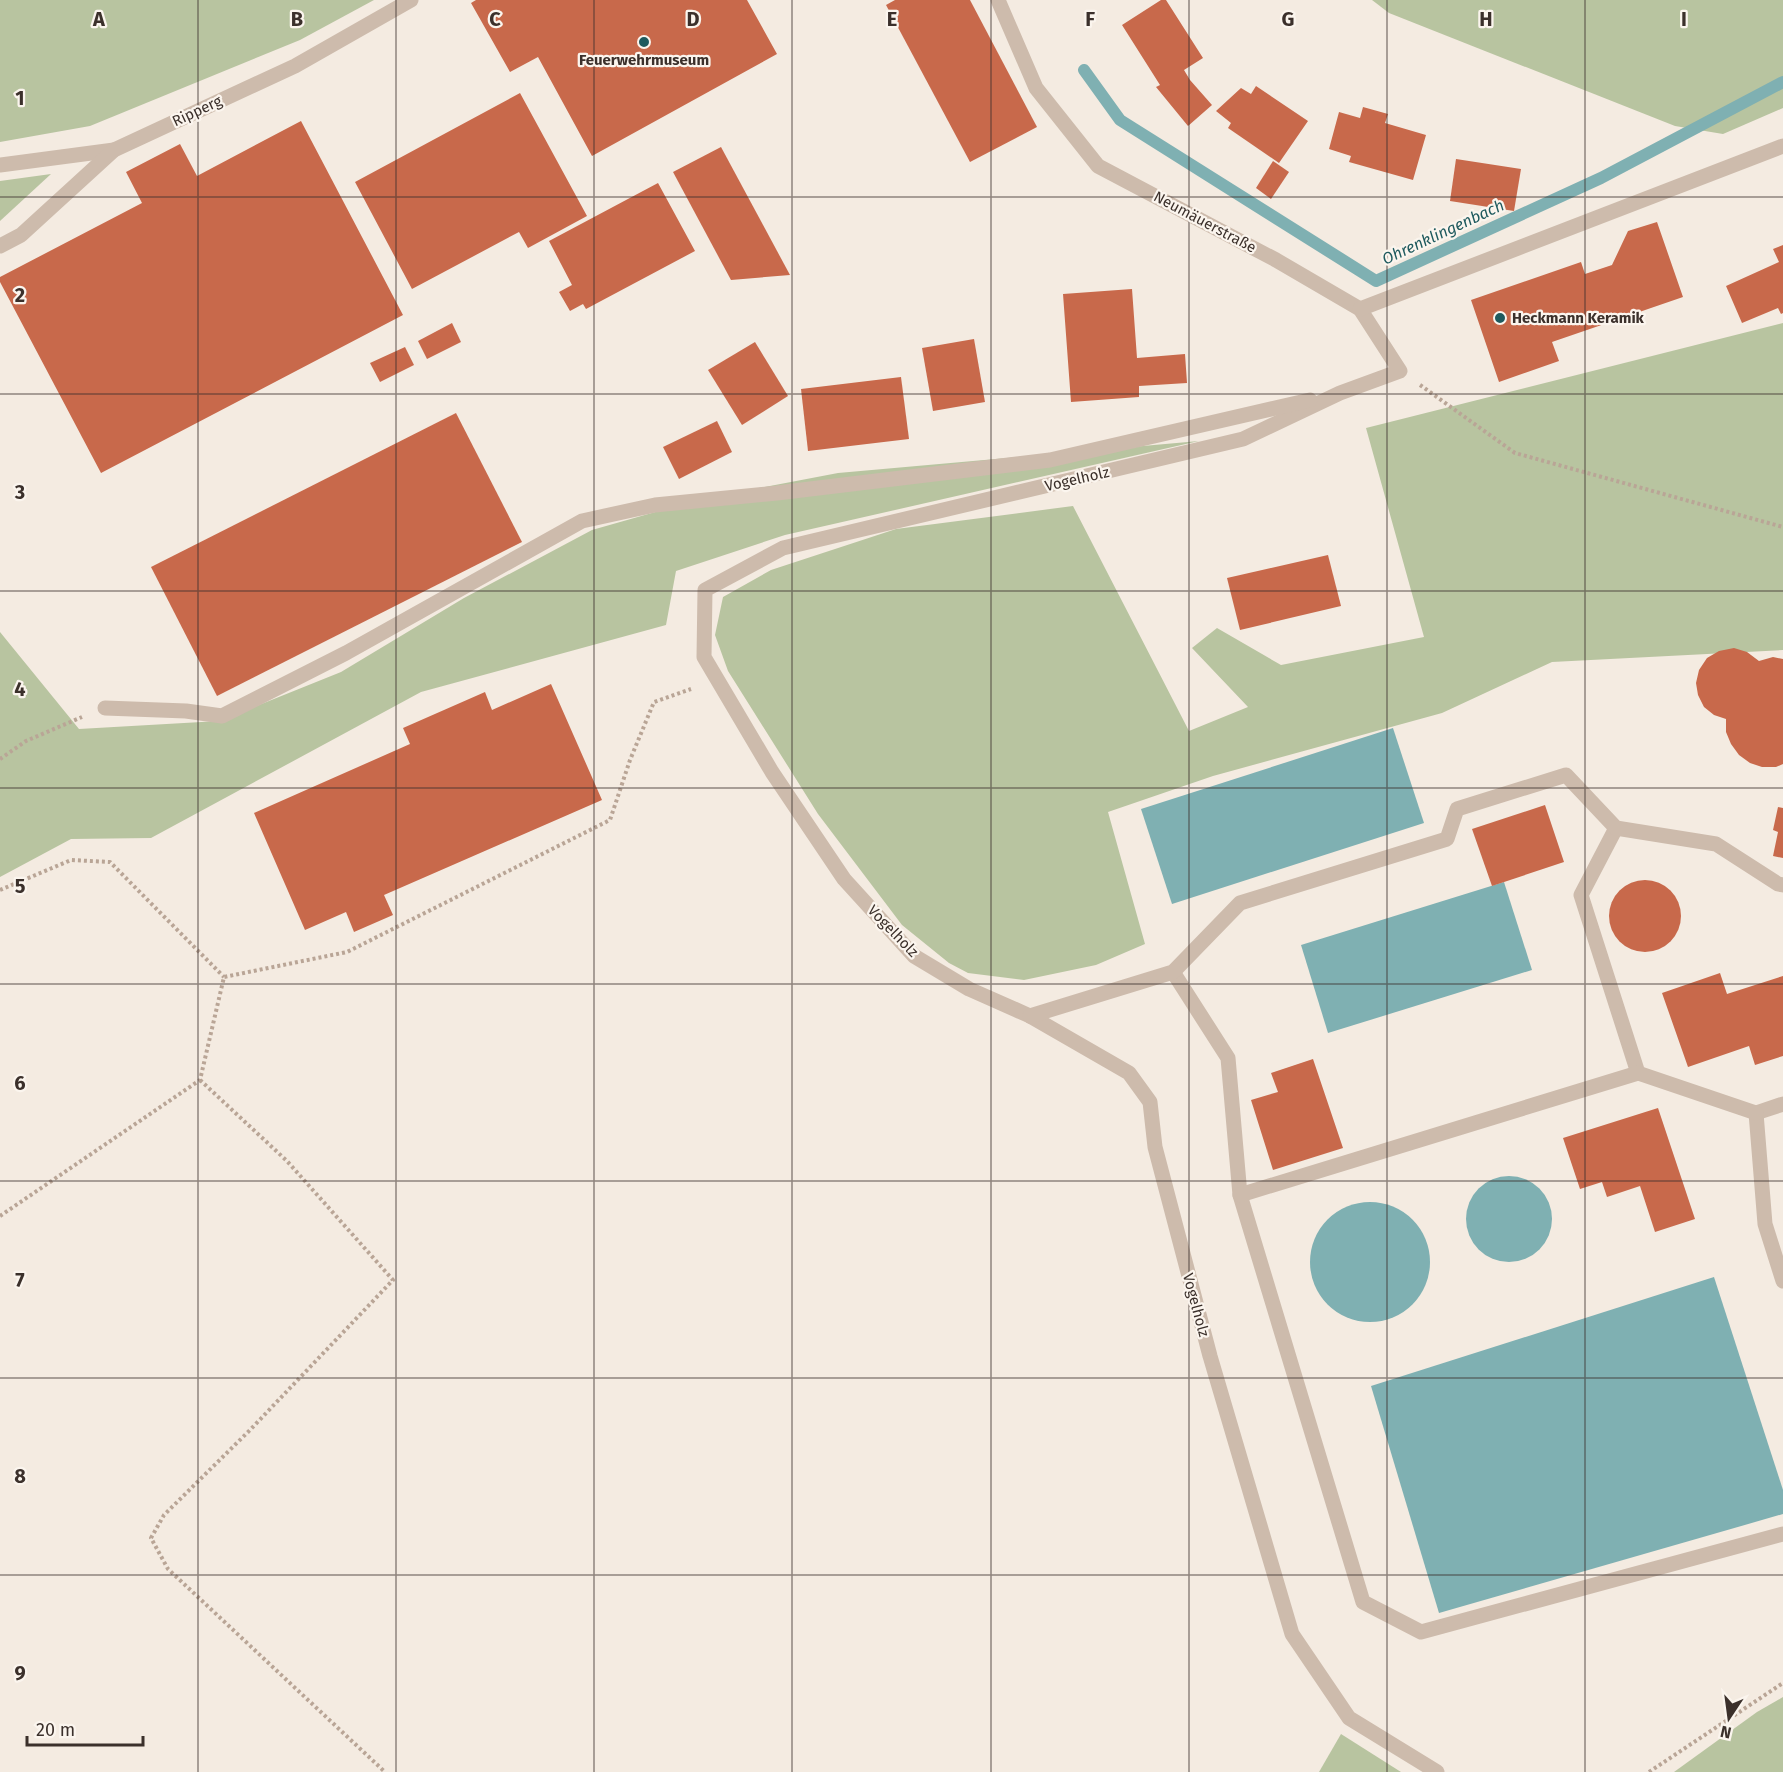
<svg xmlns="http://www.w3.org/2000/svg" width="1783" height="1772" font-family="'Fira Sans',sans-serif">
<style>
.green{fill:#b8c4a0}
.water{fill:#7fb0b2}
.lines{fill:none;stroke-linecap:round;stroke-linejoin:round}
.stream{stroke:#7fb0b2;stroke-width:12}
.building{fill:#c8694b}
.path{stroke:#b9a596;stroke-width:4;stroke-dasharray:3 3;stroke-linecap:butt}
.minor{stroke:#cdbbac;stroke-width:15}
.grid{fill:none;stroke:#3b302b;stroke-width:1.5;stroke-opacity:0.55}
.poi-dot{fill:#1f5a5e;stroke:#fbf5ee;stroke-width:2}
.labels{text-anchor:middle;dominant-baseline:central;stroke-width:4.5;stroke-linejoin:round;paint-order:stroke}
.poi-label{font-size:15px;font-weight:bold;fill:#3b302b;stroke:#fbf5ee}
.street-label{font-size:15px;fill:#3b302b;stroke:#fbf5ee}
.water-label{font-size:16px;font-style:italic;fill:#1f5a5e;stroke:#fbf5ee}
.grid-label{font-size:20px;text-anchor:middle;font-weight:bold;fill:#3b302b;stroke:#fbf5ee;stroke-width:4.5;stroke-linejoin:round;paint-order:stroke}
</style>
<rect width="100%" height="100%" fill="#f4ebe1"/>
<g class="green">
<polygon points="0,0 374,0 300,40 90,126 0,142"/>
<polygon points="1372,0 1783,0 1783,108 1723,134 1675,126 1389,13"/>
<polygon points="51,174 0,221 0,181"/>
<polygon points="1783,323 1783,650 1552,662 1442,713 1213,776 1108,812 1145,944 1096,965 1024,980 968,973 949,963 902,925 818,814 728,671 715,635 723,597 771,570 896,529 1073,506 1189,731 1248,707 1192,648 1217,628 1281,665 1424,637 1366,428"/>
<polygon points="1199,441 785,535 676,571 666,625 421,692 151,838 71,839 0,877 0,632 79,729 219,721 341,672 464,598 592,530 701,499 838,473"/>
<polygon points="1783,1697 1783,1772 1674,1772 1757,1712"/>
<polygon points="1341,1734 1401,1772 1319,1772"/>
</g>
<g class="water">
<polygon points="1393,728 1424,823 1172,904 1141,809"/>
<polygon points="1504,882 1532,970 1328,1033 1301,945"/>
<circle cx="1509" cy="1219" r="43"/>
<circle cx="1370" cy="1262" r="60"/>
<polygon points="1714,1277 1783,1490 1783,1514 1439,1613 1371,1386"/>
</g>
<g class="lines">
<polyline class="stream" points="1084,70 1120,120 1376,281 1601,178 1783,82"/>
</g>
<g class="building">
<polygon points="476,0 747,0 777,54 592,156 538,57 510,72 471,3"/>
<polygon points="895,0 970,0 1037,127 970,162 886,5"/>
<polygon points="1161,0 1166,0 1203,58 1184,70 1190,80 1212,105 1188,126 1156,87 1160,85 1122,25"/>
<polygon points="1256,86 1308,121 1279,163 1228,128 1231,123 1216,111 1241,88 1251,94"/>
<polygon points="520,93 587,216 528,248 519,232 412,289 355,182"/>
<polygon points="1363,107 1388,114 1385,123 1426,135 1413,180 1349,162 1351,156 1329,149 1339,112 1360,118"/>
<polygon points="301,121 403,315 101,473 0,282 0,277 142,203 126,172 180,144 197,176"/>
<polygon points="721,147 790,275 731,280 673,172"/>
<polygon points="1456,159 1521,169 1514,211 1450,201"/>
<polygon points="1273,161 1289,172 1271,199 1256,188"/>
<polygon points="658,183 695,251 586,309 583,304 570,311 559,292 572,285 549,241"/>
<polygon points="1657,222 1683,297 1552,342 1559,361 1499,382 1471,300 1581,262 1585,274 1612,265 1628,231"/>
<polygon points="1783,245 1783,313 1781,314 1778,308 1742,323 1726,286 1779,262 1773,249"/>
<polygon points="1132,289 1137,358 1185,354 1187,383 1139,386 1139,397 1071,402 1063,294"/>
<polygon points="452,323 461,342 427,359 418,341"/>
<polygon points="974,339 985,402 933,411 922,348"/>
<polygon points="755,342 788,396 742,425 708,370"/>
<polygon points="405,347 414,365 380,382 370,363"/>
<polygon points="901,377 909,439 808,451 801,389"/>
<polygon points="456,413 522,542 217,696 151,567"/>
<polygon points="717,421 732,452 679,479 663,447"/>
<polygon points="1328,555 1341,606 1240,630 1227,578"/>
<polygon points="1734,648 1747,652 1759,661 1773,657 1783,659 1783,764 1776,767 1762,767 1750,763 1739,755 1731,744 1726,732 1726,719 1714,715 1704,707 1698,695 1696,683 1699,670 1707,658 1719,651"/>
<polygon points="551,684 602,800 384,895 393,915 354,932 346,912 305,930 254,813 410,744 403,728 485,692 492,710"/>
<polygon points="1545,805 1564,862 1492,886 1472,829"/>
<polygon points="1778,807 1783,808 1783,858 1773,856 1778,832 1773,830"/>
<circle cx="1645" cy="916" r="36"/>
<polygon points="1720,973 1727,994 1783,976 1783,1056 1755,1065 1749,1046 1688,1067 1662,993"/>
<polygon points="1313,1059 1343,1148 1273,1170 1251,1100 1278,1092 1271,1073"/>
<polygon points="1658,1108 1695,1219 1655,1232 1640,1186 1607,1197 1602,1182 1580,1189 1563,1138"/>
</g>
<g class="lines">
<g class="path">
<polyline points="1420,385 1515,453 1783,527"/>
<polyline points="0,759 26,741 82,717"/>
<polyline points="0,890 71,860 110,862 224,977"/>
<polyline points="200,1080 287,1161 393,1280 250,1430 164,1515 151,1538 168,1569 385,1772"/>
<polyline points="0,1216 200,1080 224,977 347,952 610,820 630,760 654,702 691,689"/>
<polyline points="1649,1772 1783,1683"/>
</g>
<g class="minor">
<polyline points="998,0 1036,88 1098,166 1276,260 1360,309 1400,371 1340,393 1243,439 783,548 705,590 704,657 772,772 844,879 914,956 969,989 1030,1016 1129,1073 1150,1102 1155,1147 1210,1356 1292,1634 1349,1718 1437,1772"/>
<polyline points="0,165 114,150"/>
<polyline points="0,246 21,235 114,150 295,66 411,0"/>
<polyline points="1360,309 1783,146"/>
<polyline points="105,708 186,711 222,716 346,653 582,521 655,505 777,493 1050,460 1310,400"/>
<polyline points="1616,828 1581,895 1638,1073"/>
<polyline points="1173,972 1228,1058 1240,1195 1363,1602 1421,1632 1783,1534"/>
<polyline points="1030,1016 1173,972 1240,903 1447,839 1457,809 1566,775 1616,828 1716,844 1778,884 1783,885"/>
<polyline points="1783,1104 1756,1113 1765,1224 1783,1281"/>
<polyline points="1240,1195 1638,1073 1756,1113"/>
</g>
</g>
<path class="grid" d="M198,0V1772M396,0V1772M594,0V1772M792,0V1772M991,0V1772M1189,0V1772M1387,0V1772M1585,0V1772M0,197H1783M0,394H1783M0,591H1783M0,788H1783M0,984H1783M0,1181H1783M0,1378H1783M0,1575H1783"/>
<g class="poi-dot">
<circle cx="644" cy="42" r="6"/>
<circle cx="1500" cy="318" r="6"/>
</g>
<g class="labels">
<g class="poi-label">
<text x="644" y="60">Feuerwehrmuseum</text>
<text x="1512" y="318" text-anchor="start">Heckmann Keramik</text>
</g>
<g class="street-label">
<text transform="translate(197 111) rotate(-25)">Ripperg</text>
<text transform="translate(1205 222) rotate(28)">Neumäuerstraße</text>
<text transform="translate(1077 479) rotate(-13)">Vogelholz</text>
<text transform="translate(893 931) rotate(46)">Vogelholz</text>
<text transform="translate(1196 1305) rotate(75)">Vogelholz</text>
</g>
<g class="water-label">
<text transform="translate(1443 232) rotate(-25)">Ohrenklingenbach</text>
</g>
</g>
<g class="grid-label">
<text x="99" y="26">A</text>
<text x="297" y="26">B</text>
<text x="495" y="26">C</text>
<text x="693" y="26">D</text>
<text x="892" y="26">E</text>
<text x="1090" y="26">F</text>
<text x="1288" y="26">G</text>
<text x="1486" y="26">H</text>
<text x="1684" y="26">I</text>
<text x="20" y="105">1</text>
<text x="20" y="302">2</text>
<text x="20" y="499">3</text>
<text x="20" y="696">4</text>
<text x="20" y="893">5</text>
<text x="20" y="1090">6</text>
<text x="20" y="1287">7</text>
<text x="20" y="1483">8</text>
<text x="20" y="1680">9</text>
</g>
<g transform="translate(1729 1718) rotate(193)" stroke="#fbf5ee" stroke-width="4.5" paint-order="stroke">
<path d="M0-4.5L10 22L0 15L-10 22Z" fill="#3b302b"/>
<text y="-9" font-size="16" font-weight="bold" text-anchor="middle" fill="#3b302b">N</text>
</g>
<path d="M27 1736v9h116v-9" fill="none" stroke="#3b302b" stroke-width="3"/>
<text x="36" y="1736" font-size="18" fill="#3b302b" stroke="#fbf5ee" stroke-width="4.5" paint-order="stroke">20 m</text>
</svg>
